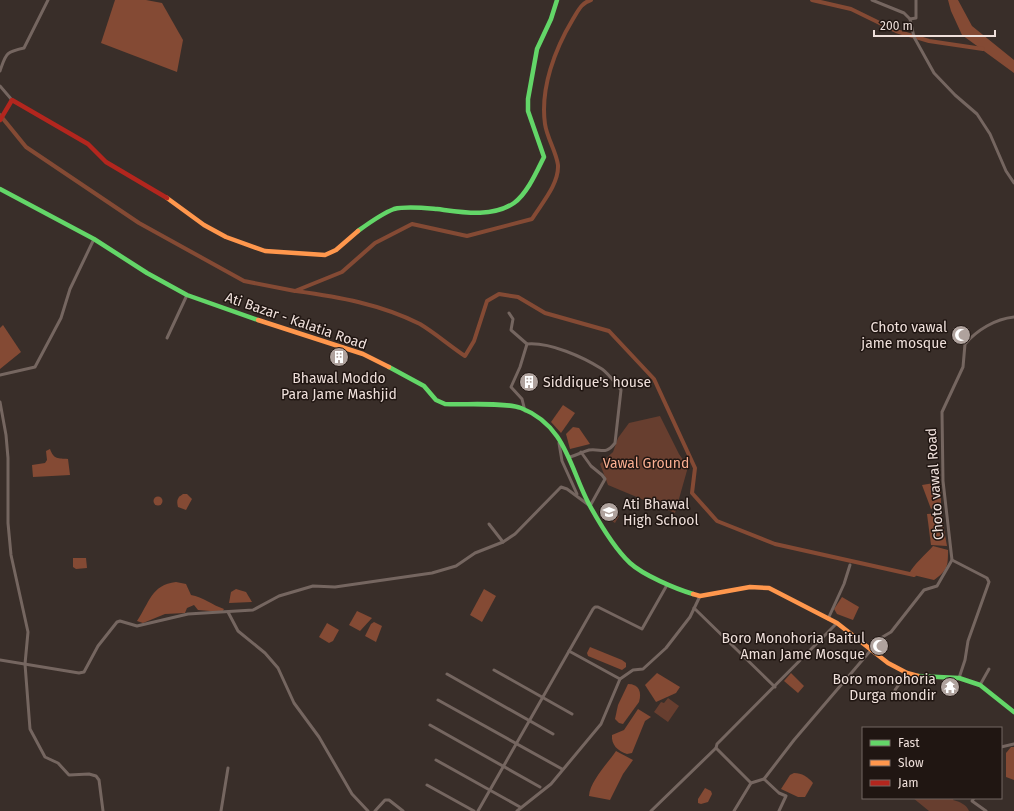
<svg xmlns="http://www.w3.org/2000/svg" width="1014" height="811" font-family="'Fira Sans',sans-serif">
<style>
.green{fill:#673e2f}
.water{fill:#844a34}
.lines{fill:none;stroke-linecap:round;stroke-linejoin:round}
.canal{stroke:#844a34;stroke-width:4}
.street{stroke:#756660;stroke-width:3}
.fast{stroke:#63d668;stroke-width:4.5}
.slow{stroke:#ff974d;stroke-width:4.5}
.jam{stroke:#b3261e;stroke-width:4.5}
.labels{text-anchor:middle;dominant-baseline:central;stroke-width:3;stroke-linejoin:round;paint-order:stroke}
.street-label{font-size:14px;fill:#efe0db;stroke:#201612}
.poi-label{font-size:14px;fill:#efe0db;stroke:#201612;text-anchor:end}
.park-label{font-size:14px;fill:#faaf92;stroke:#201612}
</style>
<rect width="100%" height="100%" fill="#392e29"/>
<g class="green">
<polygon points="660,416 679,454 688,467 675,513 608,485 600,464 613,452 618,438 629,423"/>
<polygon points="605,507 619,516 615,523 601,514"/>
<polygon points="668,698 679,706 668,722 654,712 661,702 664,703"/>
<path d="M913,798H954L953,800C960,802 966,804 969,811H929Z"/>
</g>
<g class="water">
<polygon points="115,0 146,0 162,3 183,40 177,72 101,43"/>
<polygon points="948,0 958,0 972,26 1014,60 1014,73 962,35 951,11"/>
<polygon points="3,325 21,352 0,369 0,328"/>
<polygon points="563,405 575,413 561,433 551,422"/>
<polygon points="573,427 579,428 590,444 570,449 566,434"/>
<path d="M50,449C54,460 58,458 68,459L70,475L33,477L32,465L45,463L47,460L46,451Z"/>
<polygon points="940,482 941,503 931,509 922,485"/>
<path d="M183,494H187L192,499L186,510L178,507C176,500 178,497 183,494Z"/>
<circle cx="158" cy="501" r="4.5"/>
<polygon points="941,513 947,546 931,545 927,514"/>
<path d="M933,546L948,550C948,566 948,570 934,580L909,574C913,565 926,554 933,546Z"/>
<polygon points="73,558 86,558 87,568 76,569 73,567"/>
<path d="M176,582L186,584L191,595C203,597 212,605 224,609L222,612L198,610L194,605L187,608L185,613L165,614L143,623L137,621C150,602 151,585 176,582Z"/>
<polygon points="236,589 246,592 252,602 229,603 231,592"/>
<polygon points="484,589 496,596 482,622 470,615"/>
<polygon points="842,597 859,607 853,620 837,614 834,609"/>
<polygon points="357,611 372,618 360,631 349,625"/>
<polygon points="374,622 382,626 376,642 365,636 371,624"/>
<polygon points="327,623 339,630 333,641 329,643 319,637"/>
<polygon points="590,647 622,660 626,663 626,667 622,670 588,656 587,653"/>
<polygon points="657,673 680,687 676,693 656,702 645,685"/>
<polygon points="791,673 804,686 798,693 784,681"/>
<path d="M628,684C639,684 642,692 639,702L623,724L619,723L615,719L618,705Z"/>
<path d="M638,709L651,717L645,721L632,753L627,754C618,751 611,745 612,735L624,730Z"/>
<polygon points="1011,747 1014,747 1014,780 1006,777 1006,753"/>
<path d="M616,751L633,760L623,774L610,800L589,796C590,781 608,763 616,751Z"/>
<path d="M794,773C802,773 808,777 813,783L805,797H798L781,789L790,775Z"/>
<polygon points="705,788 711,791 712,794 708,802 701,804 698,803 698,799"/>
</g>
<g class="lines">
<g class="canal">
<polyline points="812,0 851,9 896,31 929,41 983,49"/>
<path d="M0,115L26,147L139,223L244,281L295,291L342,272L375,243L412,224L467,236L532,219C542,203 559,184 558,165C556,151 547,138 545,124C540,88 555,49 573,19C578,11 581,3 591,0"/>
<path d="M296,291C339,297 380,304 420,324C435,333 450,346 465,356L474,341L487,301L499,294L518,297L545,313L609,331L654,379L695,468L692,493L717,521L775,544L914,575"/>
</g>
<g class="street">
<polyline points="872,0 904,13 910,19 914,37 934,73 955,95 977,114 990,134 1006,171 1014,183"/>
<polyline points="910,19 916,18 916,0"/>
<path d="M0,71C6,54 5,52 24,48L48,0"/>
<polyline points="0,86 12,100"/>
<polyline points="509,313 513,319 511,330 527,344"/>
<polyline points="167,338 187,295"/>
<polyline points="0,375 35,367 61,318 70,289 94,239"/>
<polyline points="0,402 6,435 8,458 8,523 11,555 28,632 25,664 30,729 45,757 58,763 69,775 89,774 96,776 99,780 103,811"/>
<path d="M525,411L522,399L511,387L520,367L527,344C550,342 583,357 602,369C609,374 615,383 621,390L615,443C605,456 601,448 589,450C582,452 577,455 570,457"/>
<polyline points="559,443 562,461 577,494"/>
<polyline points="489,524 503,542"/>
<polyline points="952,560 987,578 989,582 968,641 965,660 959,678"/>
<polyline points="694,608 775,687"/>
<polyline points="228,612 238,631 265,653 278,668 294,703 319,737 352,794 368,811"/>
<polyline points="828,619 844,584 850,565"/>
<path d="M869,648L874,642L891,632L924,590L937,586L952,560L943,481L942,412L963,367L965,344C977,330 995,319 1014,317"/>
<polyline points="569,651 620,679"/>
<polyline points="0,660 79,673 84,672 98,646 117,622 120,621 137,626 188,614 253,610 279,596 313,586 335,587 432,573 456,566 475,553 503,542 515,534 561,487 567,489 590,506 605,479 602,475 591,466 581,452"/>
<polyline points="494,670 572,714"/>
<polyline points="447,674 553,734"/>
<polyline points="980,685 989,669"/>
<polyline points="895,690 907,673"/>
<polyline points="438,700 562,769"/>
<polyline points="430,725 540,787"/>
<polyline points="1001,747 1014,744"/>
<polyline points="436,760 520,807"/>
<polyline points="764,779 779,793 786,796 779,811"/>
<polyline points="751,783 716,748 717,744 837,623"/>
<polyline points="427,785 474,811"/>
<polyline points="974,798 972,801 986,811"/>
<polyline points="221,811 228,768"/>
<polyline points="375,811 385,800 389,800 403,811"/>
<polyline points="478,811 593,609 595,607 598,607 642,629 667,585"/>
<polyline points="517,811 551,784 601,724 620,679 633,670 643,669 666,648 690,617 700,596"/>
<polyline points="651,811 716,748"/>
<polyline points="734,811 751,783 764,779 794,740 871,650"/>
</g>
<g class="fast">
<polyline points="0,189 94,239 147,273 187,295 258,320"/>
<path d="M358,231C369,223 381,214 394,209C406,206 425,208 437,209C461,212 492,218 514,203C527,194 537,171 544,157L528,111V99L537,49L551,19L557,0"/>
<path d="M389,367L424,386L436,400L445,404C465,405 504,402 521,408C567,426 570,470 590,506C600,524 616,550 630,563C643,575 676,589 693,594"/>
<polyline points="918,676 959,678 980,685 1014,712"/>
</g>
<g class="slow">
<polyline points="167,198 204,225 226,237 265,251 325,255 336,250 358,231"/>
<polyline points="258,320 363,354 389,367"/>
<polyline points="693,594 700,596 750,587 769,588 837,623 888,663 907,673 918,676"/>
</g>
<polyline class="jam" points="0,120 12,100 88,144 106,162 167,198"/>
</g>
<defs>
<g id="mosque-disc" transform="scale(1)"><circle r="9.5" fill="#afa29d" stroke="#201612"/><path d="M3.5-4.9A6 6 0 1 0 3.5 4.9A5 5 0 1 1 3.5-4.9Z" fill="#fff"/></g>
<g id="building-disc" transform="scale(1)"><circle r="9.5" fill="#afa29d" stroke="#201612"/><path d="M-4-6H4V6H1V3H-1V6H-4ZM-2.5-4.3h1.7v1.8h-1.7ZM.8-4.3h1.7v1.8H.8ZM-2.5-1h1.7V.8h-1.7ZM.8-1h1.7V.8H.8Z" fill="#fff"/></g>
<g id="school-disc" transform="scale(1)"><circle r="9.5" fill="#afa29d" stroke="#201612"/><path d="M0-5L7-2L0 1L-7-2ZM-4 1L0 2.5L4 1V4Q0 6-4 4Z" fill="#fff"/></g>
<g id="temple-disc" transform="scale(1)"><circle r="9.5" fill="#afa29d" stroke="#201612"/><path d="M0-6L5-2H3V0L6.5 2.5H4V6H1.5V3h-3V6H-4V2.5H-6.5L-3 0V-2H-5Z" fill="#fff"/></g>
</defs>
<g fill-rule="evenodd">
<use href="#mosque-disc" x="961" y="335"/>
<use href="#building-disc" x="339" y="357"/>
<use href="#building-disc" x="529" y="382"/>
<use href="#school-disc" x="609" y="512"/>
<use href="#mosque-disc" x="879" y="646"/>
<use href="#temple-disc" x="950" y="687"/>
</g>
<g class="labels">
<g class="street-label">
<text transform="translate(296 321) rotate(19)">Ati Bazar - Kalatia Road</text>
<text transform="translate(935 484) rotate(-94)">Choto vawal Road</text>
</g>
<g class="poi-label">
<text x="947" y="327">Choto vawal<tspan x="947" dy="16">jame mosque</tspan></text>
<text x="339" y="378" text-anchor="middle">Bhawal Moddo<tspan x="339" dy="16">Para Jame Mashjid</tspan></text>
<text x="543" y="382" text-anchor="start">Siddique's house</text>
<text x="623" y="504" text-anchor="start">Ati Bhawal<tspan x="623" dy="16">High School</tspan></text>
<text x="865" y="638">Boro Monohoria Baitul<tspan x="865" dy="16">Aman Jame Mosque</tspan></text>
<text x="936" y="679">Boro monohoria<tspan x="936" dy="16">Durga mondir</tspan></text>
</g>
<g class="park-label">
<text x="646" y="463">Vawal Ground</text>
</g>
</g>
<rect x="862" y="727" width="140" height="72" fill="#201612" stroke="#736762"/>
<rect x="870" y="740" width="20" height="6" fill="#63d668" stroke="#736762"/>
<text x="898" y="747" font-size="12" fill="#efe0db">Fast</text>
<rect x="870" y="760" width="20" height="6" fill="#ff974d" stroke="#736762"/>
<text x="898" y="767" font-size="12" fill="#efe0db">Slow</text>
<rect x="870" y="780" width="20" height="6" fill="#b3261e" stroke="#736762"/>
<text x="898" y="787" font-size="12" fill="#efe0db">Jam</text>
<path d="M874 30v6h121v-6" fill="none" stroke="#efe0db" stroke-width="2"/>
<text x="880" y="30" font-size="12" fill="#efe0db" stroke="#201612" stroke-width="3" paint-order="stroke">200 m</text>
</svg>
